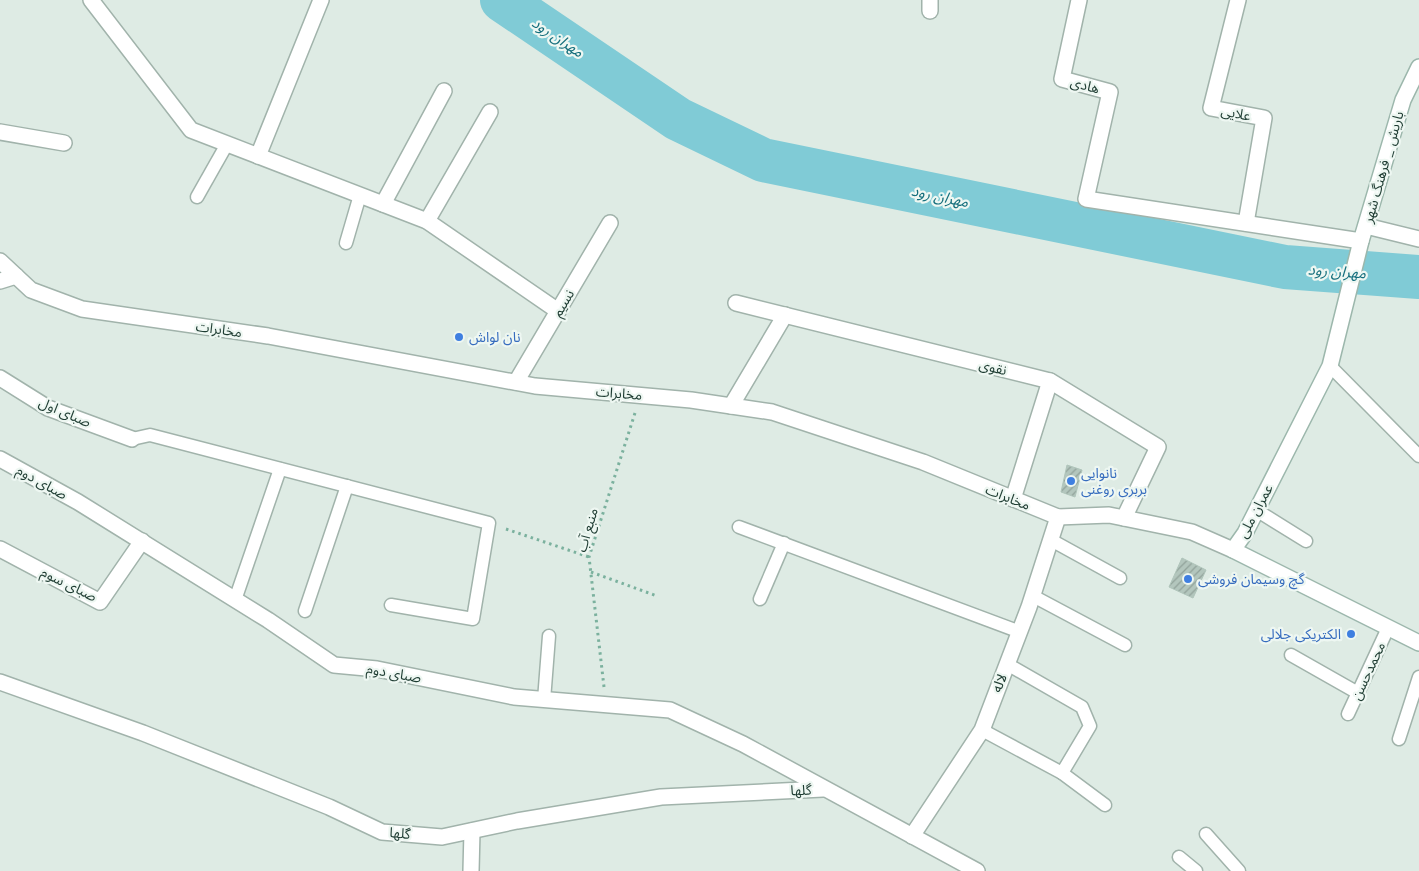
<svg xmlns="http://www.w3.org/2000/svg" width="1419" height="871" font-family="'Space Grotesk','Noto Sans Arabic',sans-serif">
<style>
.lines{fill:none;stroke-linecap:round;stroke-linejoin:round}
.river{stroke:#80cbd6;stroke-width:44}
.building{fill:url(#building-hatch);stroke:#b0c5bb}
.service-casing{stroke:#a1b3ab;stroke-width:15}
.minor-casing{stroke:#a1b3ab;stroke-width:18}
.secondary-casing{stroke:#9cb7ac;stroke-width:18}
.path{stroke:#7bb19e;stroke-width:3;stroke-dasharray:2.5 4;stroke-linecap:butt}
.service{stroke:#fff;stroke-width:12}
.minor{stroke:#fff;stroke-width:15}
.secondary{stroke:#fff;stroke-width:15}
.shop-dot{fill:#3f7fe0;stroke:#eef7f2;stroke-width:2}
.labels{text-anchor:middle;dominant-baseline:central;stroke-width:4.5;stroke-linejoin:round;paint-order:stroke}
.street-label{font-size:14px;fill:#1e3c32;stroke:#eef7f2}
.shop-label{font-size:14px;fill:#366cbe;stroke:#eef7f2;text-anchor:start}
.water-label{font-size:15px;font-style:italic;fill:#146e7c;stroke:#eef7f2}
</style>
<defs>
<pattern id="building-hatch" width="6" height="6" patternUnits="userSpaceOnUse" patternTransform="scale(1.25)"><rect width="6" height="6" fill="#b3c6bd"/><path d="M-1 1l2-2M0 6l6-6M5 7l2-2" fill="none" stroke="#91a29a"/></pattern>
</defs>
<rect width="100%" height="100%" fill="#deebe4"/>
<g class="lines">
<polyline class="river" points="502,0 678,119 763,160 1285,267 1419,277"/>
</g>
<g class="building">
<polygon points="1067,465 1082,470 1075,497 1061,492"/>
<polygon points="1182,558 1206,570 1193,598 1169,587"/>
</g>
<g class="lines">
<g class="service-casing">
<g id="service">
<polyline points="197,197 227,144"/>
<polyline points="346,243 360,195"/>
<polyline points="1330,366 1419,456"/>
<polyline points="132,439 150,435 489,523 473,619 391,605"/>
<polyline points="1256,510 1306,541"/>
<polyline points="739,527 1020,632"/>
<polyline points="1051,540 1120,578"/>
<polyline points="1033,596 1125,645"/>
<polyline points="760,599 784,543"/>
<polyline points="235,600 280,469"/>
<polyline points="305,611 347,486"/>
<polyline points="1291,655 1358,693"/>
<polyline points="544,700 549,636"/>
<polyline points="1348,714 1388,628"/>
<polyline points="982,730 1062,773 1090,726 1082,707 1007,664"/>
<polyline points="1399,739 1419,677"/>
<polyline points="1062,773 1105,805"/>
<polyline points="1206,834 1239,871"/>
<polyline points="1179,857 1196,871"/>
</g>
</g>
<g class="minor-casing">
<g id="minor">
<polyline points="91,0 191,130 427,221 558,311"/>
<polyline points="1079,0 1062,79 1110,92 1086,199 1361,241"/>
<polyline points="1238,0 1211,108 1264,118 1246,223"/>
<polyline points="930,11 930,0"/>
<polyline points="0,132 64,143"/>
<polyline points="258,156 321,0"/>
<polyline points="383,204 444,91"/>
<polyline points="427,221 490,112"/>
<polyline points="1366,226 1419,239"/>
<polyline points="0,261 31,290 82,309 268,336 535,386 691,400 772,412 923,462 1058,517 1109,515 1192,532 1233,550"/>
<polyline points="0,281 16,276"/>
<polyline points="736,303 1050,381 1158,447 1124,518"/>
<polyline points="0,378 48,408 132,439"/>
<polyline points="516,382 610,223"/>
<polyline points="731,406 785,315"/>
<polyline points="0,459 78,502 268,620 334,665 377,669 514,697 670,710 743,744 977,871"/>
<polyline points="1013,499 1050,381"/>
<polyline points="0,549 100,602 142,541"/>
<polyline points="0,682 143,733 329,807 382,832 442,837 517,821 661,797 823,789"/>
<polyline points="912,836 982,730 1029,607 1058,517"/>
<polyline points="471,871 472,831"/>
</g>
</g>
<g class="secondary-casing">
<polyline id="secondary" points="1419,67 1403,100 1361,241 1330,366 1245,533 1233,550 1419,643"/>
</g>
<g class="path">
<polyline points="506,529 589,557"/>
<polyline points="591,572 657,596"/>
<polyline points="604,687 589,557 635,413"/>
</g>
<use href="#service" class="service"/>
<use href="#minor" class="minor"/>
<use href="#secondary" class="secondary"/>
</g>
<g class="shop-dot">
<circle cx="459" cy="337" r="5"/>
<circle cx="1071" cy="481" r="5"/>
<circle cx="1188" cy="579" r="5"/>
<circle cx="1351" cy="634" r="5"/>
</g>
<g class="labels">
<g class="street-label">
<text transform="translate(1085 85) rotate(15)">هادی</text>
<text transform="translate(1236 113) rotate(11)">علایی</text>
<text transform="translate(1383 167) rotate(-74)">باریش _ فرهنگ شهر</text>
<text transform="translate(563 303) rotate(-59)">نسیم</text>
<text transform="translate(219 329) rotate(8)">مخابرات</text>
<text transform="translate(993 367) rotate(14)">نقوی</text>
<text transform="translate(619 393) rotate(5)">مخابرات</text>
<text transform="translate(65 412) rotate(23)">صبای اول</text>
<text transform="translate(42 482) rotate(29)">صبای دوم</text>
<text transform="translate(1008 497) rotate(22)">مخابرات</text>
<text transform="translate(1255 511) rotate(-62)">عمران ملی</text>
<text transform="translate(587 530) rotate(-74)">منبع آب</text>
<text transform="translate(69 584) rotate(26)">صبای سوم</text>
<text transform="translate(1368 671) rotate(-65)">محمدحسن</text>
<text transform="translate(394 673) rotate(10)">صبای دوم</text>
<text transform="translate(999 683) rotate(-69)">لاله</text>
<text transform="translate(801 790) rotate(-2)">گلها</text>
<text transform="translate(400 833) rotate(5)">گلها</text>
</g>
<g class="shop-label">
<text x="469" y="337">نان لواش</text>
<text x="1081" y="473">نانوایی<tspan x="1081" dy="16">بربری روغنی</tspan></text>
<text x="1198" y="579">گچ وسیمان فروشی</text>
<text x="1341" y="634" text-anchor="end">الکتریکی جلالی</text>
</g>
<g class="water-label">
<text transform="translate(558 37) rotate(34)">مهران رود</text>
<text transform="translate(940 196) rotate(12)">مهران رود</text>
<text transform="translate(1337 271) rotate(4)">مهران رود</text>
</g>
</g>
</svg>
